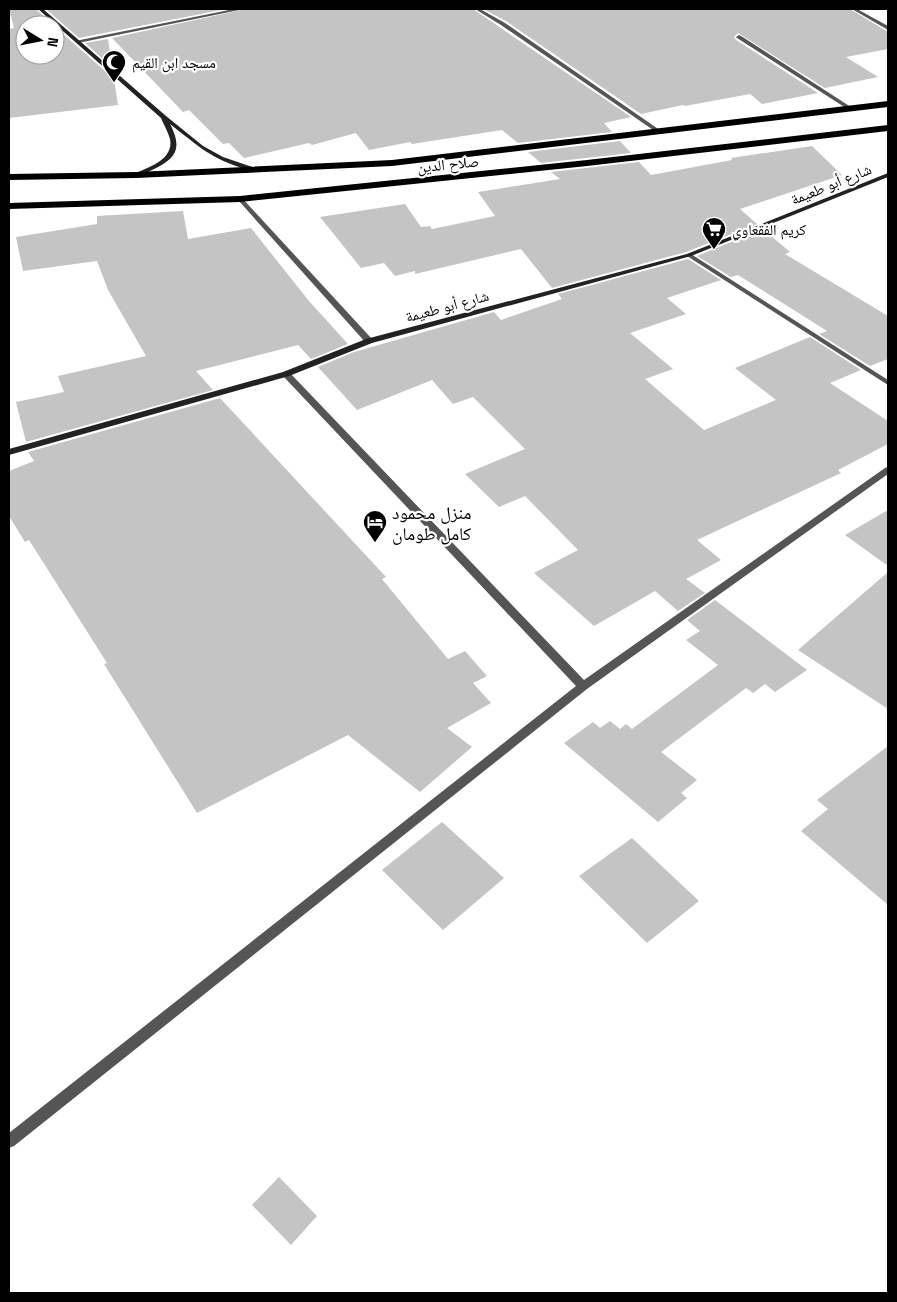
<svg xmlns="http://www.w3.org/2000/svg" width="897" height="1302" font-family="'Space Grotesk','Noto Naskh Arabic',sans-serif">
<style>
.building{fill:#c4c4c4}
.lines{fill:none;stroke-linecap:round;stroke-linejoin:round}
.lane{fill:#555;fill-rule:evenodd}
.street{fill:#555;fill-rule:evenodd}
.secondary{fill:#222;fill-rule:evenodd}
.highway{fill:#000;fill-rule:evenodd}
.labels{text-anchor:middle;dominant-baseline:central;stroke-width:4.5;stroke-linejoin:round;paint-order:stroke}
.far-poi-label{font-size:15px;fill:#000;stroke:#fff;text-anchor:start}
.far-street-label{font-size:15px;fill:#000;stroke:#fff}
.poi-label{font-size:18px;fill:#000;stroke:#fff;text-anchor:start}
</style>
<rect width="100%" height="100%" fill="#fff"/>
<g class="building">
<polygon points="9,9 36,9 53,25 25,25 25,55 55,55 55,27 114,79 118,105 9,118 9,29 14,28"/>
<polygon points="46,9 226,9 79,38"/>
<polygon points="246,9 473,9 631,117 604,123 612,132 518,143 502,130 412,144 410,142 369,150 356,133 312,145 309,143 244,158 229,143 223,144 189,110 183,112 112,38"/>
<polygon points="483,9 850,9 888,32 888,49 846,57 878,77 825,88 738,33 734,37 736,40 818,93 762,104 750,94 685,106 683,105 641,114 506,21"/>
<polygon points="108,39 112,67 85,43"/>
<polygon points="620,141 631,153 541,163 528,152"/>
<polygon points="812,146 842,175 740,209 757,224 686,252 552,288 521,249 415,274 415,271 395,276 384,263 361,268 320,217 405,204 421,227 430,226 432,229 495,216 478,192 560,179 551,172 639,162 651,175 732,160 731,158"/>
<polygon points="183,211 188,239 251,228 309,301 348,344 311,359 298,345 196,371 213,390 26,442 16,402 64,392 58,376 146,356 108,290 97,261 23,271 16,237 97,224 97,216"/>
<polygon points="763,229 790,252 785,254 888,316 888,359 870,366 819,334 827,331 738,275 731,277 697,256"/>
<polygon points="688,259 721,280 667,298 686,314 630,333 673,369 645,379 704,430 776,400 735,368 810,337 861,370 830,383 888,421 888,444 838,470 841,473 697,540 721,560 686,579 705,593 678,611 655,591 594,626 534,573 578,550 525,496 499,507 465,474 525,449 473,397 453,404 432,380 357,410 318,367 354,352 494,312 501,320 562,299 558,294"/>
<polygon points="220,398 386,577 382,579 448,659 465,651 487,676 473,683 491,703 447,728 472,747 420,792 348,735 197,813 104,664 107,663 29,540 25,542 9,516 9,471 34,461 28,452"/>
<polygon points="888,510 888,566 845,535"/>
<polygon points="888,572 888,709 798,650"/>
<polygon points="715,600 807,670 775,692 765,684 753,693 746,688 661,752 697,780 681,793 687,798 658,822 564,743 593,722 600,728 610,721 620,729 626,724 632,729 718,665 686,640 700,631 687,620"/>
<polygon points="888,746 888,905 801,831 828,809 817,800"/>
<polygon points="442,822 504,878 443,930 382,870"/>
<polygon points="632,838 699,901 647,943 579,876"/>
<polygon points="279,1177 317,1216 291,1245 252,1205"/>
</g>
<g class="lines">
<g class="lane">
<polygon points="475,9 480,9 505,23 664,133 659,134 501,25"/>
<polygon points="739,35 741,36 854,109 849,110 737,38 736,37"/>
</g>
<g class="street">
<polygon points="234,9 244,9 78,43 75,41"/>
<polygon points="852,9 857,9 888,26 888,30"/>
<polygon points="238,198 242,198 372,339 372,343 366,343 238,200"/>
<polygon points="687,254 691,254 888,380 888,385 687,256"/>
<polygon points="283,372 289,372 584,680 885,468 888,467 888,474 587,689 14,1146 9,1148 9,1133 576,686 283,376"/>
</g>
<g class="secondary">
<path d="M38,9H43L166,116L203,146L223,157L258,169V171C252,172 246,169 239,167C207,156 196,144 170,124C183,149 176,159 152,170C146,173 140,177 134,176V174C149,167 174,160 170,139C168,132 164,125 161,118Z"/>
<polygon points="888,173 888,177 691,256 372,343 289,376 9,455 9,449 283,372 366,339 687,254"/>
</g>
<g class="highway">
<polygon points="888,101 888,107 392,166 136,178 9,180 9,174 136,172 392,160"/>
<polygon points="888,125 888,131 587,166 240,202 9,209 9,203 240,196 587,160"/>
</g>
</g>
<defs>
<g id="mosque-pin" transform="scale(1.25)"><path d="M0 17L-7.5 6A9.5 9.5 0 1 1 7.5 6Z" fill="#000" stroke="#fff"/><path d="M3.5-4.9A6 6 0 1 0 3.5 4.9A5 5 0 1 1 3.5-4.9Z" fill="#fff"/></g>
<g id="supermarket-pin" transform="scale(1.25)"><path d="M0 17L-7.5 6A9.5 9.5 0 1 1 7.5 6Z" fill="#000" stroke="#fff"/><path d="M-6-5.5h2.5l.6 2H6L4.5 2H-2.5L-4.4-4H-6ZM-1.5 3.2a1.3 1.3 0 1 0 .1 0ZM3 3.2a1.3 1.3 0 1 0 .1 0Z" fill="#fff"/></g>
<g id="hotel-pin" transform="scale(1.25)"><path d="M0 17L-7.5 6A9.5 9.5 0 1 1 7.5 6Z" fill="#000" stroke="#fff"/><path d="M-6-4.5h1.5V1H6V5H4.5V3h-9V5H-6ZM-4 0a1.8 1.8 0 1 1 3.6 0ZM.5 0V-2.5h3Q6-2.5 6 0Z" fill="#fff"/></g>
</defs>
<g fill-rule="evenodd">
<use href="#mosque-pin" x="114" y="62"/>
<use href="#supermarket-pin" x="714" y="229"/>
<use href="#hotel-pin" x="375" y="522"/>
</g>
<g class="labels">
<g class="far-poi-label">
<text x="132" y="62">مسجد ابن القيم</text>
<text x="732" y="229">كريم الفقعاوي</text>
</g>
<g class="far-street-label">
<text transform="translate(448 164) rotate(-6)">صلاح الدين</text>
<text transform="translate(831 184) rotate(-22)">شارع أبو طعيمة</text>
<text transform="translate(447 306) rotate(-15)">شارع أبو طعيمة</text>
</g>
<g class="poi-label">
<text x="392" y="512">منزل محمود<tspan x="392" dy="21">كامل طومان</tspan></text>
</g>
</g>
<rect width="897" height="1302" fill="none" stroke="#000000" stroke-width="20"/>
<g transform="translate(40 40) rotate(100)"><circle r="24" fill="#ffffff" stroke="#999999"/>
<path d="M0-4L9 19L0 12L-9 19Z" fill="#000000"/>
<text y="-8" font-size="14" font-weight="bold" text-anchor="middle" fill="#000000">N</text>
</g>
</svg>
